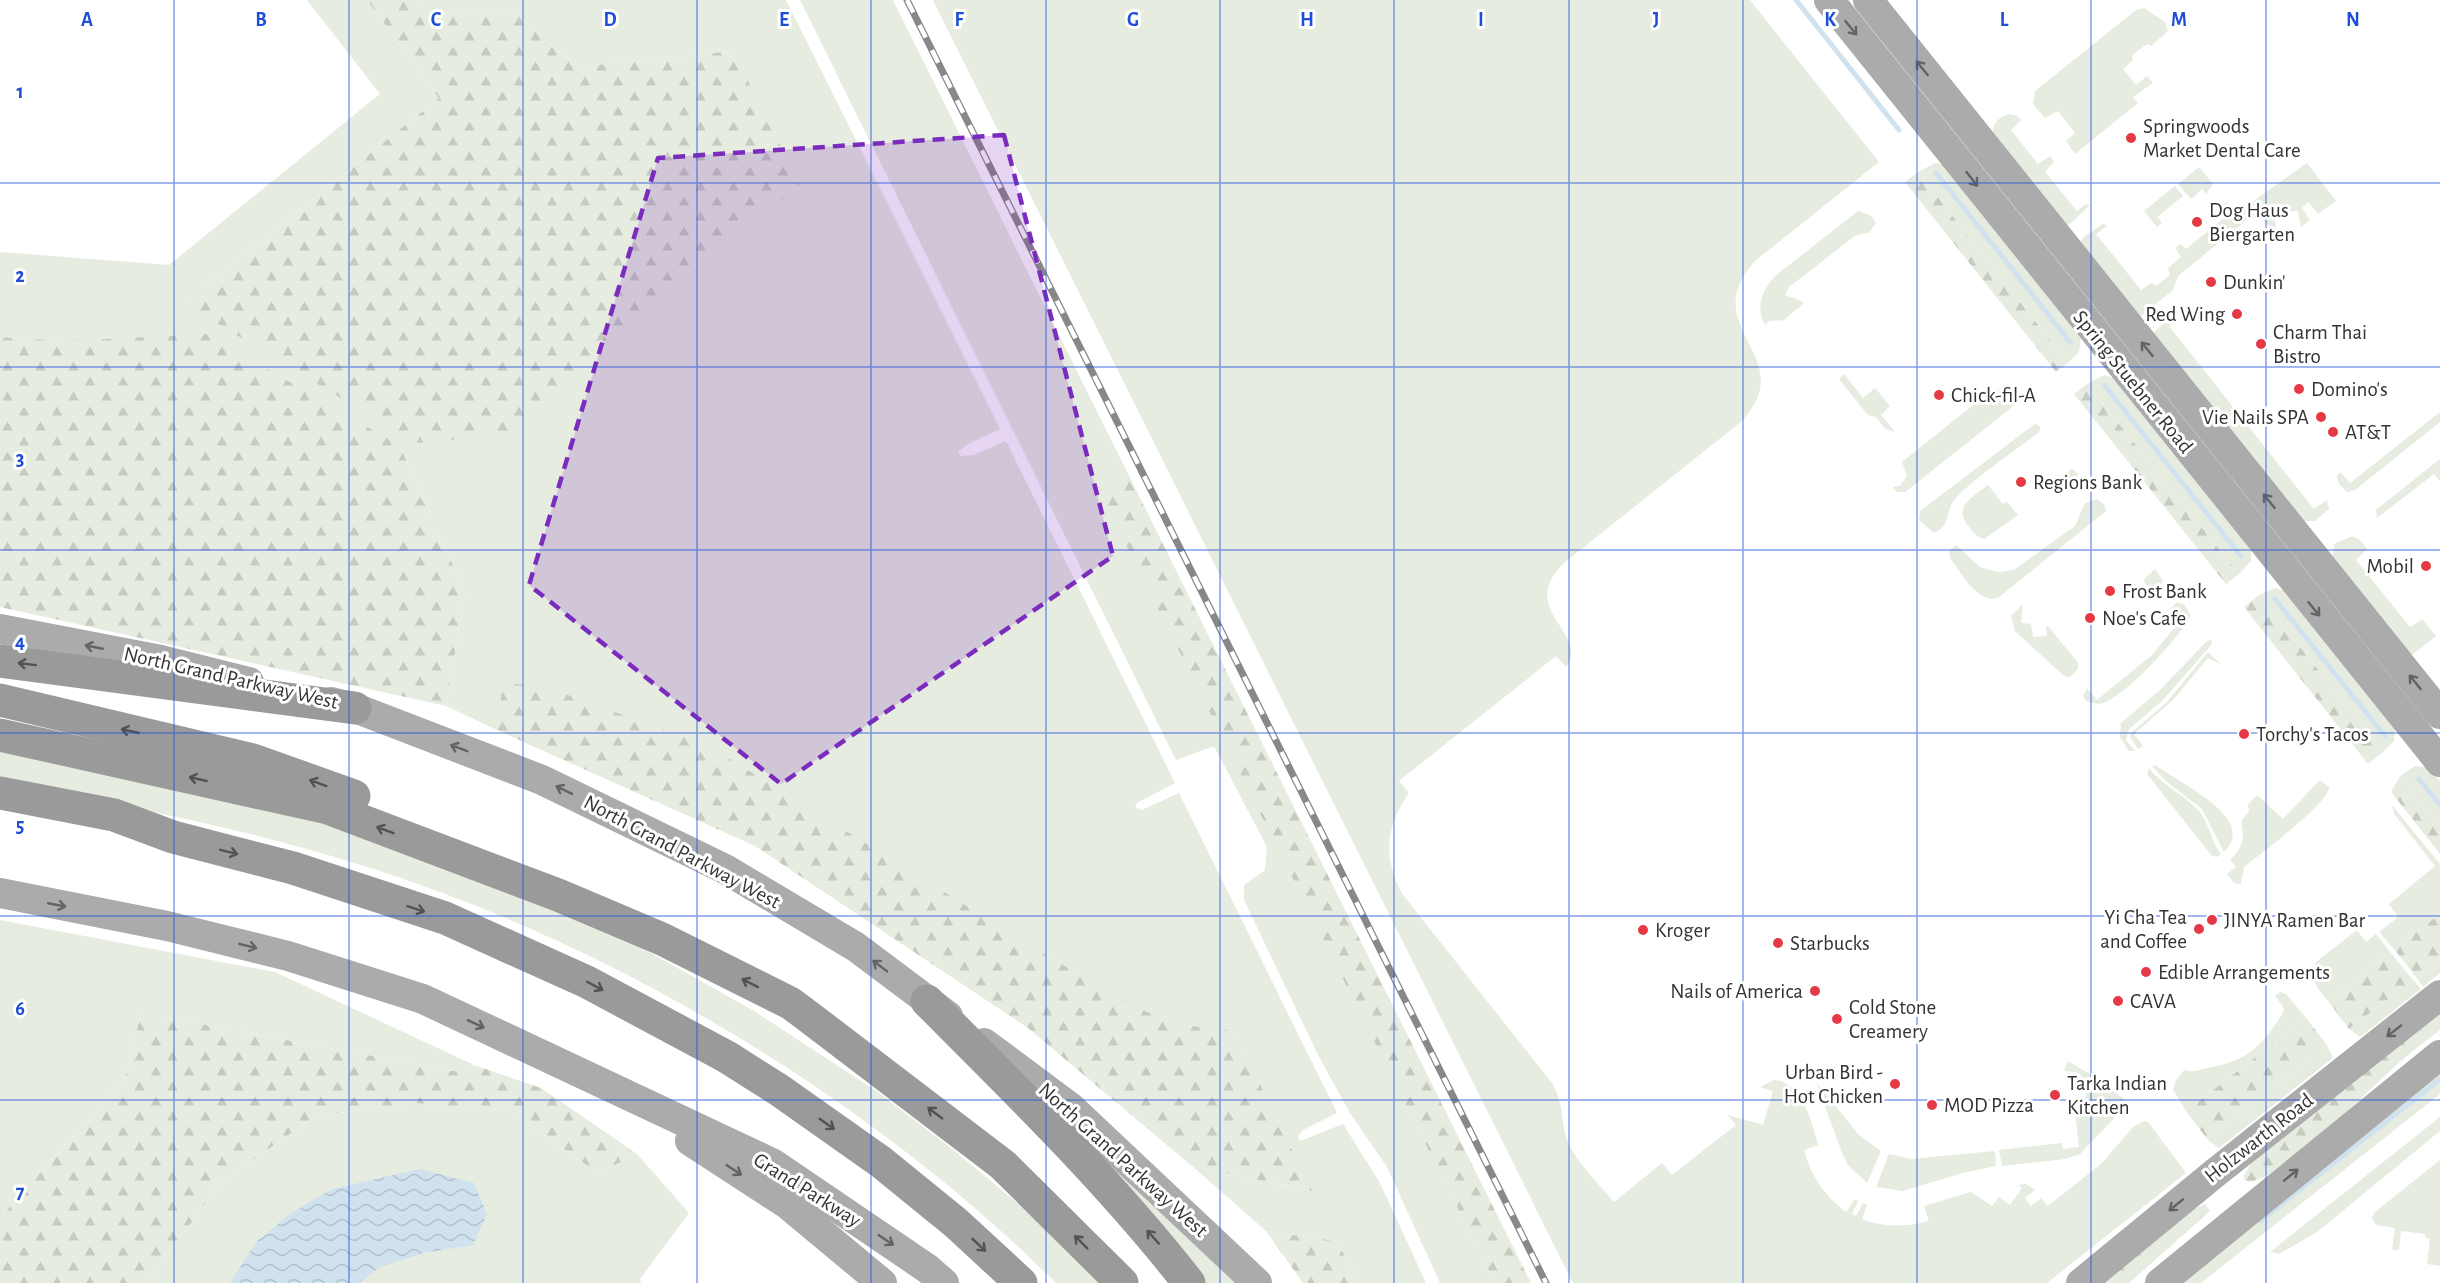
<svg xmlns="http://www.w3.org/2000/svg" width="2440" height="1283" font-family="'Alegreya Sans',sans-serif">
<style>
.grass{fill:#e6ecdf}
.forest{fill:url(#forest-firs)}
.water{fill:url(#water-waves)}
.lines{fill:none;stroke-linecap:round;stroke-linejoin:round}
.stream{stroke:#cfe2ee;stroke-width:5}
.major{stroke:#ababab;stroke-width:30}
.highway{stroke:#9a9a9a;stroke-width:33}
.rail-casing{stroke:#888;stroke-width:7}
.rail{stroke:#fff;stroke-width:4.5;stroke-dasharray:14;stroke-linecap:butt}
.oneway{stroke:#636363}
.oneway2{stroke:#525252}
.marked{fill:#7b2cbf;fill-opacity:0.2;stroke:#7b2cbf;stroke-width:4.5;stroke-dasharray:12 8;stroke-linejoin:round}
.grid{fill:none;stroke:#1d4ed8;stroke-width:1.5;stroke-opacity:0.55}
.poi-dot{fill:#e63946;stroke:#fff;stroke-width:2}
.labels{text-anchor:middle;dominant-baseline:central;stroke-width:6;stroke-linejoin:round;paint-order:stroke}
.poi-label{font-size:21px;fill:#333;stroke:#fff;text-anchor:start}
.street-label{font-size:21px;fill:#333;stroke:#fff}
.grid-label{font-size:20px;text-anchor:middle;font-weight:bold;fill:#1d4ed8;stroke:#fff;stroke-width:6;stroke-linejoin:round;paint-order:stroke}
</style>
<defs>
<pattern id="forest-firs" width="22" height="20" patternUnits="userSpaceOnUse" patternTransform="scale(1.5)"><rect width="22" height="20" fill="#e6ecdf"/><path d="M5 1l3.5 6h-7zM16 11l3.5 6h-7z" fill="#c6cbc0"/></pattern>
<pattern id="water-waves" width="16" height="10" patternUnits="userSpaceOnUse" patternTransform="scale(1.5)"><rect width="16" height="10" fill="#cfe2ee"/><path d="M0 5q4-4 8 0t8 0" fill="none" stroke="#b2c2cd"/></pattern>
</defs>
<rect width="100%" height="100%" fill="#fff"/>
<g class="grass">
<polygon points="307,0 367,0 439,98 183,303 733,51 577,67 514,11 423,15 416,0 786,0 1000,429 968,444 958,452 960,456 974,455 1006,441 1175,783 1137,803 1135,807 1142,810 1179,793 1337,1113 1303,1130 1298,1136 1300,1141 1343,1124 1380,1183 1426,1283 1361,1283 1336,1241 1266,1231 1192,1166 1311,1191 1234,1031 1167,1024 1049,957 504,683 497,730 446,706 465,592 400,446 65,341 0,337 0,252 169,265 380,94"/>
<polygon points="800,0 893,0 1127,472 1100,491 1495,1283 1440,1283 1387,1167 1350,1113 1319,1057 1244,900 1244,885 1265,870 1267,847 1214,746 1176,760"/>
<path d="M933,0H1750L1879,162L1755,261C1694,329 1802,355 1742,421L1564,563C1515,611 1592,634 1566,667L1556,656L1399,781L1409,793C1385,827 1383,859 1403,895L1552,1083C1565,1105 1560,1121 1568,1142C1577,1163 1599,1184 1614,1202L1662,1163L1672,1175L1736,1125L1728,1115L1763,1125L1773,1091L1760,1087L1774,1080C1802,1082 1812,1122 1818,1145L1804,1150C1811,1176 1824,1195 1846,1212L1855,1199L1858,1201L1852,1214L1856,1216L1863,1203L1867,1205L1862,1219C1884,1228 1906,1227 1929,1221L1924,1206L1971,1192L1992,1206L1999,1197L2010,1205L2022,1188L2018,1185L2026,1184L2035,1190L2025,1198L2031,1206L2041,1198L2048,1206L2102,1163L2133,1127L2145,1121L2148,1122L2186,1173L2047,1283H1573Z"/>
<polygon points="2144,8 2165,22 2168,31 2151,46 2147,44 2132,55 2133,60 2123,69 2136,85 2147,76 2153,83 2133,97 2138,103 2075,154 2066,141 2075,133 2058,111 2045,118 2033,104 2035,91 2136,10"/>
<path d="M2009,114L2016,115L2021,120L2011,130L2038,164L2050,156L2054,162L2045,172L2077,211L2086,204L2090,205L2070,224L2064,225L1993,136C1992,124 1997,118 2009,114Z"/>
<polygon points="1935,163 1943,164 2081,336 2079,352 2068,363 1918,172"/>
<polygon points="2307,163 2337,202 2334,202 2318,214 2308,202 2302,208 2310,220 2301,227 2298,211 2274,213 2277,236 2260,216 2252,216 2179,275 2172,291 2141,316 2138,315 2079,244 2084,237 2104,223 2107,226 2096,234 2141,290 2151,283 2156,286 2170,275 2168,268 2181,257 2175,248 2181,244 2186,249 2225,217 2219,208 2227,202 2237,213"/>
<polygon points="2199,167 2213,184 2206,194 2202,189 2191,199 2178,184"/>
<polygon points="2175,186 2183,196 2157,217 2162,223 2157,227 2144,211"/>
<path d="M1858,211L1870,215L1876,223L1869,233L1856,235L1789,287L1785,295L1804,302L1803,304L1784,320L1769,321L1765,325C1755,306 1762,291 1775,276Z"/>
<polygon points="2173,315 2179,317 2169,326 2314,509 2327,500 2329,509 2315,521 2302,521 2152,334"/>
<polygon points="1844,374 1863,398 1875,388 1890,406 1881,415 1895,432 1885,429 1876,417 1868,415 1839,379"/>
<polygon points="2104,375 2116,379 2251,550 2251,561 2239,574 2087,384"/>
<polygon points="1992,390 2011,392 2013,403 2011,408 1905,492 1897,492 1893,487 1900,486 1907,476 1902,462"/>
<polygon points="2440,412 2440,422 2355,490 2347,492 2339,484 2337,476 2340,472 2350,483"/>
<path d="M2036,423L2041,428L2038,433C2015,451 1974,478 1955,499C1945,511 1951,526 1934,533L1919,520L1920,511Z"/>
<polygon points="2440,459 2440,481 2434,474 2377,518 2376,510"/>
<polygon points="2072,469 2078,473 2076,482 2069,489 2062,490 2055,482"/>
<path d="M1988,485L2003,504L2007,502L2018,515L1984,539C1977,537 1974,533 1969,527C1952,506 1972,498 1988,485Z"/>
<path d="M2097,499L2104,504L2106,511L1998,598C1977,604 1961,572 1950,558L1949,551L1956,545L1980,567L1998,572L2014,570L2075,526L2085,503Z"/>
<polygon points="2352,536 2359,539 2367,549 2356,560 2410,627 2422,619 2436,636 2407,659 2332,562 2334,544"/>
<polygon points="2155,569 2163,581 2158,592 2145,584 2144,579"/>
<polygon points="2275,588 2286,591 2395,729 2394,741 2383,752 2259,595"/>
<path d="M2177,602L2184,604L2190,614V618C2176,640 2128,694 2103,703C2097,705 2091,703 2085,700L2083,695L2087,688L2097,700L2152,655L2184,616L2171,608Z"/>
<polygon points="2023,604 2021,623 2031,624 2033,637 2047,636 2046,627 2048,626 2078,663 2078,669 2070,677 2064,676 2015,631 2011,616"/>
<polygon points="2207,641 2211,640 2212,644 2163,700 2129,729 2126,740 2135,751 2129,751 2120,737 2121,723 2159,691"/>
<polygon points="2208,652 2222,665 2208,658 2173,700 2134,734 2143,746 2138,749 2130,737 2131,733 2166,703"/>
<path d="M0,748L200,788L393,843L642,948L754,1011L878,1092L951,1148L1015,1201L1103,1283H1056C874,1102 622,949 377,870C254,830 127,806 0,781Z"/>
<path d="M2156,765C2176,782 2260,818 2224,852L2202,809L2167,782L2152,766Z"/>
<polygon points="2415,766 2425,767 2440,781 2440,829 2400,776"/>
<path d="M2149,768C2162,785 2181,793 2196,808C2209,820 2210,840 2221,854L2217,857L2212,856L2147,774Z"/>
<path d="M2320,780L2329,787C2330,802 2259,855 2244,867L2241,884L2234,883L2227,874L2236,867L2230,859C2243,850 2245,835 2241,821L2250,810L2247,806L2257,795L2283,819Z"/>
<polygon points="2391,804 2440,864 2440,914 2394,949 2379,932 2398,917 2389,904 2435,866 2395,815"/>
<polygon points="0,920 275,972 474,1065 464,1073 141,1013 126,1076 0,1218"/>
<path d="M2357,930L2366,942L2376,934L2390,952L2328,1001C2317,988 2308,978 2317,961Z"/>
<polygon points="2440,958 2440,973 2423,987 2416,977"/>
<polygon points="2413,980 2421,989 2360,1037 2349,1029"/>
<path d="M2280,992L2286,994L2306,1018L2186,1111L2173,1090L2176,1080L2184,1070C2192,1073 2199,1070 2207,1068C2248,1061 2261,1047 2283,1013L2284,1008L2275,996Z"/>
<polygon points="2327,1045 2333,1058 2219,1148 2208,1140"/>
<polygon points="2068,1061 2105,1083 2124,1099 2120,1112 2080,1154 2065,1159 2002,1166 1999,1150 2062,1143 2063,1149 2079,1147 2075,1112 2085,1101 2088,1085 2079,1073 2064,1071"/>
<polygon points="2440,1067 2440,1094 2201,1283 2180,1283"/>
<polygon points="1816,1082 1859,1135 1881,1151 1867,1183 1848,1165 1843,1155"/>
<polygon points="414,1103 509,1111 598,1173 637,1154 689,1213 640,1279 641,1283 147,1283 221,1182 316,1116"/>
<polygon points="2440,1117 2440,1131 2317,1232 2279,1254 2270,1252"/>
<polygon points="1093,1144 1241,1283 1204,1283"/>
<polygon points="1995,1151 1996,1166 1963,1173 1903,1191 1876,1187 1889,1154 1911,1159"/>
<polygon points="2440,1160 2440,1266 2427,1264 2430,1239 2425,1238 2425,1234 2401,1231 2399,1250 2392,1250 2395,1228 2376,1225 2372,1218 2375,1212"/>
</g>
<g class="forest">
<polygon points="367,0 416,0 424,15 514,11 577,67 733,51 800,184 503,435 416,443 183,303 439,98"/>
<polygon points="1918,172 2068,363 2056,372 1905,182"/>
<polygon points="207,334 400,446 465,592 446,706 0,607 0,337 65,341"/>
<polygon points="2087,384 2239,574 2226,584 2074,394"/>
<polygon points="1127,472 1531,1283 1495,1283 1099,491"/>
<polygon points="2259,595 2383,752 2368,764 2244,607"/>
<polygon points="503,683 543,686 709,746 1049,957 1167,1023 1234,1031 1312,1191 1192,1166 1028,1028 755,846 497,730"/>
<polygon points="2400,776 2440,829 2440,854 2391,792"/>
<polygon points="2440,914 2440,958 2416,977 2394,949"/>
<polygon points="2390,952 2413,980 2349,1029 2328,1001"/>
<path d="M2440,1010V1030C2423,1043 2406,1056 2390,1071C2358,1100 2289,1174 2249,1182L2245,1180L2244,1176L2254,1158Z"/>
<polygon points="141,1013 464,1073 474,1065 541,1088 637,1154 598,1173 509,1111 414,1103 316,1116 221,1182 147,1283 0,1283 0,1218 126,1076"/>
<polygon points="2306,1018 2327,1045 2208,1140 2186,1111"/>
<polygon points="2205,1204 2210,1211 2129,1283 2103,1283 2194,1209"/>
<polygon points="1266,1231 1336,1241 1361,1283 1303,1283"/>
</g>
<polygon class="water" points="420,1169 474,1183 487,1214 473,1245 424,1253 380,1267 359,1283 230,1283 257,1241 290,1214 332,1189"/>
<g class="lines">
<g class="stream">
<polyline points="1796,0 1899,130"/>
<polyline points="1936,173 2070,342"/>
<polyline points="2105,386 2241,556"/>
<polyline points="2275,599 2385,736"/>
<polyline points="2419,779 2440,805"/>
<polyline points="2260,1221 2440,1079"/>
</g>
<g class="major">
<polyline points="1829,0 2440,762"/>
<polyline points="1868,0 2440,714"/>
<polyline points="0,629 161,660 249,682"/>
<polyline points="331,702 355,708 542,780 725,869 856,947 948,1016"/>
<polyline points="0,893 167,926 288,956 423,999 772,1163 928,1269 944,1283"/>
<polyline points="984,1043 1070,1107 1257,1283"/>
<polyline points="690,1141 787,1204 882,1283"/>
<polyline points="2081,1283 2215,1173 2440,995"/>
<polyline points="2160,1283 2440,1055"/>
</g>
<g class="highway">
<polyline points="0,661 355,708"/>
<polyline points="0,700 253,760 354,796"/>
<polyline points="0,735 328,808 558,895 662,939 790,1003 801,1011 1003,1165 1122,1283"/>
<polyline points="0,793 114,815 173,837 293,868 445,918 587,982 727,1057 779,1090 881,1162 956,1223 1021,1283"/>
<path d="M927,1001C1018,1092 1110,1182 1189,1283"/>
</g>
<g class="rail-casing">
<polyline id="rail" points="907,0 1546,1283"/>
</g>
<use href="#rail" class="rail"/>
</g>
<defs><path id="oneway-shaft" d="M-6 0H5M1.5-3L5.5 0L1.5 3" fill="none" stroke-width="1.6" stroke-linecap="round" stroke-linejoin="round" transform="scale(1.5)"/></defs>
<g class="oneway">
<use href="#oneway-shaft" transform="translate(1851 28) rotate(51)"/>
<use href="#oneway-shaft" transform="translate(1922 68) rotate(-129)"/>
<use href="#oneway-shaft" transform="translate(1972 179) rotate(52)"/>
<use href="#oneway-shaft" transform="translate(2147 349) rotate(-129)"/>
<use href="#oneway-shaft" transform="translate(2269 501) rotate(-129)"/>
<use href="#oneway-shaft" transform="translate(2314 609) rotate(51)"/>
<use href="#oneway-shaft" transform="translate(94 647) rotate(-169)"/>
<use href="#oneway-shaft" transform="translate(2415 682) rotate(-129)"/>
<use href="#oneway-shaft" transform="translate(459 748) rotate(-159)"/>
<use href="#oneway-shaft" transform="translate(564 790) rotate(-154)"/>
<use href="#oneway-shaft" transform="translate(57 905) rotate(11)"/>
<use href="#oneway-shaft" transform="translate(248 946) rotate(14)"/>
<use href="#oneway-shaft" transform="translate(880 966) rotate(-143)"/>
<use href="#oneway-shaft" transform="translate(476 1024) rotate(25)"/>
<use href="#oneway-shaft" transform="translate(2394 1031) rotate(142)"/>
<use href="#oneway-shaft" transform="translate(734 1170) rotate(33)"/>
<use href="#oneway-shaft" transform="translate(2291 1175) rotate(-39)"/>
<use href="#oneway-shaft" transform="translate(2176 1205) rotate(141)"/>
<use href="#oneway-shaft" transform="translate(886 1240) rotate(34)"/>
</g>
<g class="oneway2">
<use href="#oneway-shaft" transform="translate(27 664) rotate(-173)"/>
<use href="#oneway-shaft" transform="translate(130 731) rotate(-167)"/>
<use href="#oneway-shaft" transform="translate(198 779) rotate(-167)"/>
<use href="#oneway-shaft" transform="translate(318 783) rotate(-160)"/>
<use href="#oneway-shaft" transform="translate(385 830) rotate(-159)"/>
<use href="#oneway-shaft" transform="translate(229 852) rotate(14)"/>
<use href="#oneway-shaft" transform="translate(416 909) rotate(18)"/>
<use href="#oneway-shaft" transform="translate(750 983) rotate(-153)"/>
<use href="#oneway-shaft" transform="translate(595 986) rotate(28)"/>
<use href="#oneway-shaft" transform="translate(935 1113) rotate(-143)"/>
<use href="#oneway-shaft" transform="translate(827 1124) rotate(35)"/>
<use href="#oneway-shaft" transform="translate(1153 1237) rotate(-132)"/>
<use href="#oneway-shaft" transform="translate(1081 1242) rotate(-135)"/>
<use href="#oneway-shaft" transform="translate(979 1245) rotate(43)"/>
</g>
<path class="marked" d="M1004,135L1113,556L781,784L529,585L658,158Z"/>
<path class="grid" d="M174,0V1283M349,0V1283M523,0V1283M697,0V1283M871,0V1283M1046,0V1283M1220,0V1283M1394,0V1283M1569,0V1283M1743,0V1283M1917,0V1283M2091,0V1283M2266,0V1283M0,183H2440M0,367H2440M0,550H2440M0,733H2440M0,916H2440M0,1100H2440"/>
<g class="poi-dot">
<circle cx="2131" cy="138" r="6"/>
<circle cx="2197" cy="222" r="6"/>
<circle cx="2211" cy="282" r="6"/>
<circle cx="2237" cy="314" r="6"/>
<circle cx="2261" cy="344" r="6"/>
<circle cx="2299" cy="389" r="6"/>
<circle cx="1939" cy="395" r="6"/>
<circle cx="2321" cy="417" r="6"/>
<circle cx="2333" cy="432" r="6"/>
<circle cx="2021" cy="482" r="6"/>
<circle cx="2426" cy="566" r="6"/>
<circle cx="2110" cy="591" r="6"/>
<circle cx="2090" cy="618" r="6"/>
<circle cx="2244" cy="734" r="6"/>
<circle cx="2212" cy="920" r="6"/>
<circle cx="2199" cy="929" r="6"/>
<circle cx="1643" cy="930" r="6"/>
<circle cx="1778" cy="943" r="6"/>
<circle cx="2146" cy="972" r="6"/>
<circle cx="1815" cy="991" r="6"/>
<circle cx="2118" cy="1001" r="6"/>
<circle cx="1837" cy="1019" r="6"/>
<circle cx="1895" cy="1084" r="6"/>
<circle cx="2055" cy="1095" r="6"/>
<circle cx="1932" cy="1105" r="6"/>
</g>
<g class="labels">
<g class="poi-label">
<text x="2143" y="126">Springwoods<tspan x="2143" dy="24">Market Dental Care</tspan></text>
<text x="2209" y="210">Dog Haus<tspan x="2209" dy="24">Biergarten</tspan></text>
<text x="2223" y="282">Dunkin'</text>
<text x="2225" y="314" text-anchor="end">Red Wing</text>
<text x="2273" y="332">Charm Thai<tspan x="2273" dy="24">Bistro</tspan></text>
<text x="2311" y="389">Domino's</text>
<text x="1951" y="395">Chick-fil-A</text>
<text x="2309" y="417" text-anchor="end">Vie Nails SPA</text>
<text x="2345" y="432">AT&amp;T</text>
<text x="2033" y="482">Regions Bank</text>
<text x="2414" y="566" text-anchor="end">Mobil</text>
<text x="2122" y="591">Frost Bank</text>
<text x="2102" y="618">Noe's Cafe</text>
<text x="2256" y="734">Torchy's Tacos</text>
<text x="2187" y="917" text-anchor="end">Yi Cha Tea<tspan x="2187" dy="24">and Coffee</tspan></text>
<text x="2224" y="920">JINYA Ramen Bar</text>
<text x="1655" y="930">Kroger</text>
<text x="1790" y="943">Starbucks</text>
<text x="2158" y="972">Edible Arrangements</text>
<text x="1803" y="991" text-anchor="end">Nails of America</text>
<text x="2130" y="1001">CAVA</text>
<text x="1849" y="1007">Cold Stone<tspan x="1849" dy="24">Creamery</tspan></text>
<text x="1883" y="1072" text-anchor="end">Urban Bird -<tspan x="1883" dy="24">Hot Chicken</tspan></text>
<text x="2067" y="1083">Tarka Indian<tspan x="2067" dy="24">Kitchen</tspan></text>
<text x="1944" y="1105">MOD Pizza</text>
</g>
<g class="street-label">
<text transform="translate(2133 382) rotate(51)">Spring Stuebner Road</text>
<text transform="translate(231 678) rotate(13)">North Grand Parkway West</text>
<text transform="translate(682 852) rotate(28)">North Grand Parkway West</text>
<text transform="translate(2259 1138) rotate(-38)">Holzwarth Road</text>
<text transform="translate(1123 1160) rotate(42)">North Grand Parkway West</text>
<text transform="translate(807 1190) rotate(32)">Grand Parkway</text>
</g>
</g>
<g class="grid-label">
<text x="87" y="26">A</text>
<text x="261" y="26">B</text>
<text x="436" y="26">C</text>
<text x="610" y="26">D</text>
<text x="784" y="26">E</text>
<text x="959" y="26">F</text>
<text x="1133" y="26">G</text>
<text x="1307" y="26">H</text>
<text x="1481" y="26">I</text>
<text x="1656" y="26">J</text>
<text x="1830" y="26">K</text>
<text x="2004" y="26">L</text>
<text x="2179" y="26">M</text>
<text x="2353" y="26">N</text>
<text x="20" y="98">1</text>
<text x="20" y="282">2</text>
<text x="20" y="465">3</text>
<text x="20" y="648">4</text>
<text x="20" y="832">5</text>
<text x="20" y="1015">6</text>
<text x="20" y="1198">7</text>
</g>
</svg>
